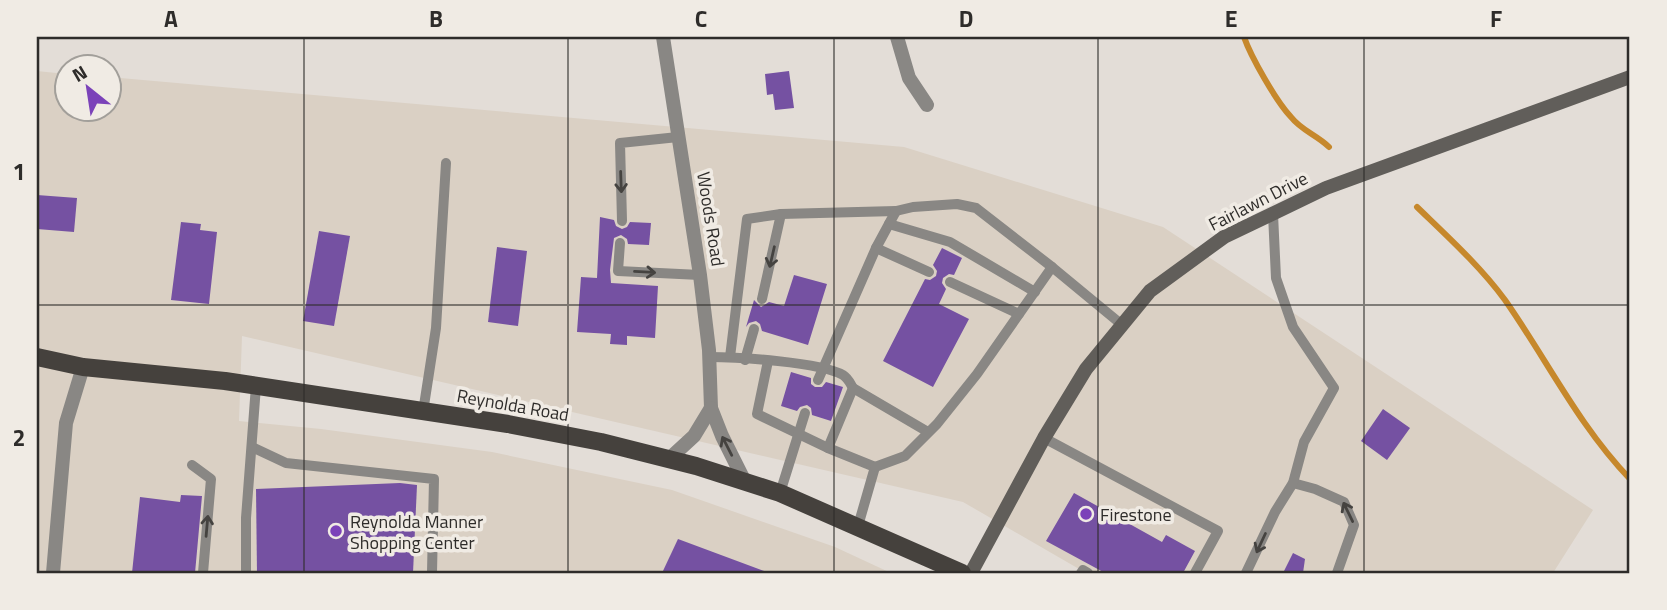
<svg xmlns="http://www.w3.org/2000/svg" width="1667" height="610" font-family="'Titillium Web',sans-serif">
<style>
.built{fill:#dad0c4}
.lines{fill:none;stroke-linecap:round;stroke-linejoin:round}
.stream{stroke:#c6882c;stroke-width:6}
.building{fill:#7551a2}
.lane{stroke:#898784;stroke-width:10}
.street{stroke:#898784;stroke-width:14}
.secondary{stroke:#615e5a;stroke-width:14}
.primary{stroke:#45413d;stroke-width:18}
.oneway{stroke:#454340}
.grid{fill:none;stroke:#2e2c2a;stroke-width:2;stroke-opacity:0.55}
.poi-dot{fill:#7b42b9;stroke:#f0ebe4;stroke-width:2.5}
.labels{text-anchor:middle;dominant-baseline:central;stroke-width:7;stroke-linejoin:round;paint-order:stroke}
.street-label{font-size:18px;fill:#2e2c2a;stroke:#f0ebe4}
.poi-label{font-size:18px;fill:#2e2c2a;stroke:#f0ebe4;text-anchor:start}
.neatline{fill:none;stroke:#2e2c2a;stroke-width:2.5}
.grid-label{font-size:23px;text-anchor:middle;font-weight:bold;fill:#2e2c2a}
</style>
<rect width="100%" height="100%" fill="#e3ddd7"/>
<polygon class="built" points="37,71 66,74 66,108 108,108 109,77 904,147 1163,227 1593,510 1553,573 1086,573 963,502 242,336 239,421 321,429 492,452 672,490 835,547 891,573 37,573"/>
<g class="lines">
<g class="stream">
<path d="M1244,37C1251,57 1276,101 1291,117C1302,131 1317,135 1329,147"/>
<path d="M1417,207C1447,236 1480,266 1505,300C1547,360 1579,426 1630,479"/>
</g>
</g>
<g class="building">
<polygon points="789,71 794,108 775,110 773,94 767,95 765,74"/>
<polygon points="37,195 77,198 74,232 37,229"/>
<polygon points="600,217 614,220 616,226 622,229 627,227 630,222 651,223 649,245 628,244 627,239 621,235 614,238 610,270 611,283 658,286 655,338 627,336 627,345 610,344 611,334 577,332 581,277 597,278"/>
<polygon points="181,222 201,224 200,230 217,232 209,304 171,300"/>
<polygon points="319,231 350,236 334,326 303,321"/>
<polygon points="497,247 527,251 518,326 488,322"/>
<polygon points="942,248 962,258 954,275 949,274 943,278 942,283 946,289 939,304 969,319 933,387 883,361 925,279 930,280 936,276 937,271 933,265"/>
<polygon points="794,275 827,284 808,345 762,331 760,324 756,321 749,323 746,327 754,300 761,307 769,302 784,306"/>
<polygon points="791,372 811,378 811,384 815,387 822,387 826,382 843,387 831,421 812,415 811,408 807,405 800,407 797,411 781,406"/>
<polygon points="1383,409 1410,428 1387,460 1361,441"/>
<polygon points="400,483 417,485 413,573 257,573 256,489"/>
<polygon points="1074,493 1162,542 1166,535 1195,551 1183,573 1105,573 1046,541"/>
<polygon points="181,495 202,496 195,573 132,573 140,497 180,502"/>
<polygon points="678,539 767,572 767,573 662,573"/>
<polygon points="1293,553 1305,559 1303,573 1283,573"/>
</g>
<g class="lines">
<g class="lane">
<polyline points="622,221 620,143 678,137"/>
<polyline points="889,224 950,242 1035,292"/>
<polyline points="620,243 618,271 700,275"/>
<polyline points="876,248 929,272"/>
<polyline points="950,282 1019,314"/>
<polyline points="762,299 781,214"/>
<path d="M709,357C738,357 820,362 843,375C848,378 850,383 853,388"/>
<polyline points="730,357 747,219 781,214 896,211 913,207 957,204 976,208 1052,267"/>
<polyline points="745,360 754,329"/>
<polyline points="768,361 757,414 828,448 875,467 858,526"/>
<polyline points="818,380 876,248 896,211"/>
<polyline points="423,412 436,328 446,163"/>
<polyline points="1044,438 1218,531 1195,573"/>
<polyline points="252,447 286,463 434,479 432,573"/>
<polyline points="828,448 853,388 928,432"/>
<polyline points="192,465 211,479 203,573"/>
<polyline points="875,467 905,456 937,424 977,374 1052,267 1121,324"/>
<polyline points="1293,483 1315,489 1344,502 1354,525 1337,573"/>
<polyline points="780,493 805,413"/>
<polyline points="246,573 246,518 256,386"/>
<polyline points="1081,573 1083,570 1088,573"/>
<polyline points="1246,573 1275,512 1293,483 1304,442 1334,388 1293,327 1276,278 1273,214"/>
</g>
<g class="street">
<polyline points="663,37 700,275 709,350 711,408 722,436 745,482"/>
<polyline points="897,37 909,78 927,105"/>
<polyline points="669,459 694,436 711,408"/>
<polyline points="53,573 66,423 83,367"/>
</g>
<polyline class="secondary" points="971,573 1044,438 1086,369 1150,291 1224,237 1326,188 1630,77"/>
<polyline class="primary" points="37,357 83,367 225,381 508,424 601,442 696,466 780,493 962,573"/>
</g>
<defs><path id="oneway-shaft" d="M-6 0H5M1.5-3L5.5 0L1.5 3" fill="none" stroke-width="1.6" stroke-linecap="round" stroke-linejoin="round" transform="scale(1.75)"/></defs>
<g class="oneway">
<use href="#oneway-shaft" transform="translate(621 182) rotate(88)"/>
<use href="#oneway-shaft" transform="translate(772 257) rotate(103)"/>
<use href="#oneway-shaft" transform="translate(645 272) rotate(3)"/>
<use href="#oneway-shaft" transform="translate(727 446) rotate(-117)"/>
<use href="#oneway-shaft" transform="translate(1348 512) rotate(-116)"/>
<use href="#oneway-shaft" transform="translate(207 526) rotate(-85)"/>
<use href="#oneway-shaft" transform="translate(1261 543) rotate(115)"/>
</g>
<path class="grid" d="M304,37V573M568,37V573M834,37V573M1098,37V573M1364,37V573M37,305H1630"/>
<g class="poi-dot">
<circle cx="1086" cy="514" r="7"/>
<circle cx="336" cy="531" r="7"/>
</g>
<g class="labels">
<g class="street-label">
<text transform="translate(1258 201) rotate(-27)">Fairlawn Drive</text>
<text transform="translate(711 219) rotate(81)">Woods Road</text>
<text transform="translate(513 405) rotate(10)">Reynolda Road</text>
</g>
<g class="poi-label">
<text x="1100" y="514">Firestone</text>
<text x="350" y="521">Reynolda Manner<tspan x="350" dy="21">Shopping Center</tspan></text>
</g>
</g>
<rect width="1667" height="610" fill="none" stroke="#f0ebe4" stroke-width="77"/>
<g transform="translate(88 88) rotate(330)"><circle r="33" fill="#f0ebe4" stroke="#a29f9a" stroke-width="2"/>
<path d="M0-5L12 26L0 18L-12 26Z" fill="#7b42b9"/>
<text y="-10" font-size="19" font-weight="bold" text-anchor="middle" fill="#2e2c2a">N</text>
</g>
<rect x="38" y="38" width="1590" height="534" class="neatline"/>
<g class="grid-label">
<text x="171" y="27">A</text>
<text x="436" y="27">B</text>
<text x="701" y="27">C</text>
<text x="966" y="27">D</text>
<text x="1231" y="27">E</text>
<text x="1496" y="27">F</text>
<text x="19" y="180">1</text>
<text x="19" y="446">2</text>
</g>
</svg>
